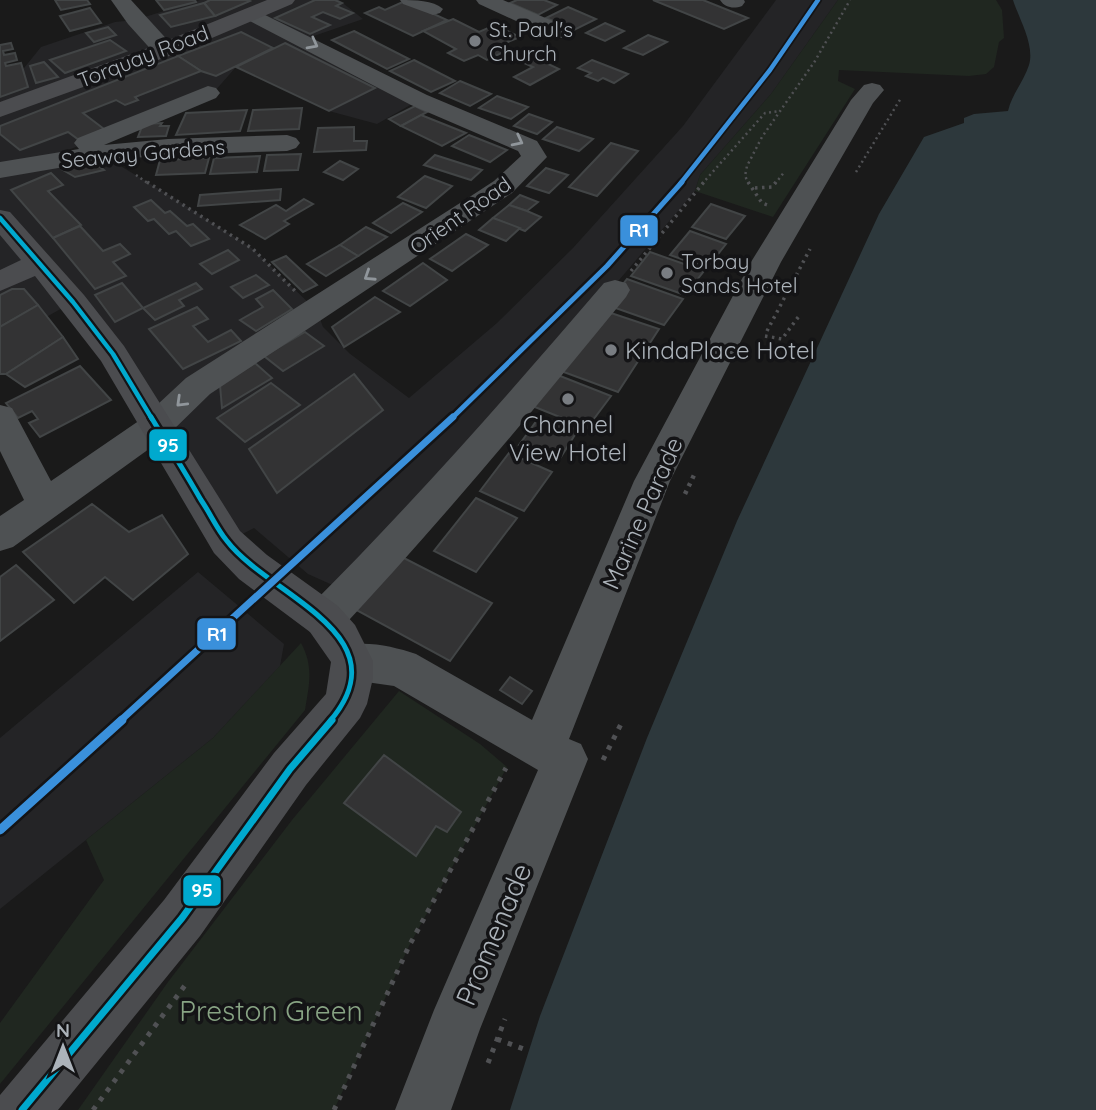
<svg xmlns="http://www.w3.org/2000/svg" width="1096" height="1110" font-family="Quicksand,sans-serif">
<style>
.built{fill:#242426}
.green{fill:#202720}
.water{fill:#2d383c}
.building{fill:#333334;stroke:#424546;stroke-width:2}
.lines{fill:none;stroke-linecap:round;stroke-linejoin:round}
.path-far3{stroke:#505154;stroke-width:2.5;stroke-dasharray:2 3.5;stroke-linecap:butt}
.path-far2{stroke:#505154;stroke-width:3.5;stroke-dasharray:2.5 4.5;stroke-linecap:butt}
.path-far1{stroke:#505154;stroke-width:4.5;stroke-dasharray:3.5 5;stroke-linecap:butt}
.path{stroke:#505154;stroke-width:5;stroke-dasharray:4.5 7;stroke-linecap:butt}
.minor{fill:#4e5153;fill-rule:evenodd}
.major{fill:#4b4c4f;fill-rule:evenodd}
.bus-1-far2-casing{stroke:#141416;stroke-width:9}
.bus-1-far1-casing{stroke:#141416;stroke-width:10}
.bus-1-casing{stroke:#141416;stroke-width:12}
.bus-1-far2{stroke:#00a9ce;stroke-width:4.5}
.bus-1-far1{stroke:#00a9ce;stroke-width:5}
.bus-1{stroke:#00a9ce;stroke-width:7}
.rail-1-far3-casing{stroke:#141416;stroke-width:8}
.rail-1-far2-casing{stroke:#141416;stroke-width:10}
.rail-1-far1-casing{stroke:#141416;stroke-width:12}
.rail-1-casing{stroke:#141416;stroke-width:14}
.rail-1-far3{stroke:#3a90db;stroke-width:4.5}
.rail-1-far2{stroke:#3a90db;stroke-width:5}
.rail-1-far1{stroke:#3a90db;stroke-width:7}
.rail-1{stroke:#3a90db;stroke-width:9}
.oneway{stroke:#90969b}
.poi-dot{fill:#797d82;stroke:#141416;stroke-width:2.5}
.labels{text-anchor:middle;dominant-baseline:central;stroke-width:7;stroke-linejoin:round;paint-order:stroke}
.far-poi-label{font-size:21px;fill:#acb3ba;stroke:#141416;text-anchor:start}
.far-street-label{font-size:21px;fill:#acb3ba;stroke:#141416}
.poi-label{font-size:24px;fill:#acb3ba;stroke:#141416;text-anchor:start}
.street-label{font-size:24px;fill:#acb3ba;stroke:#141416}
.near-street-label{font-size:28px;fill:#acb3ba;stroke:#141416}
.near-park-label{font-size:28px;fill:#88a484;stroke:#141416}
.line-badge{stroke:#141416;stroke-width:2.5}
.badge-label{font-size:19px;text-anchor:middle;font-weight:bold;fill:#fff}
</style>
<rect width="100%" height="100%" fill="#1a1a1a"/>
<g class="built">
<polygon points="200,0 339,0 363,19 311,37 302,37 419,100 377,124 329,111 236,67 214,92 38,162 99,153 177,200 253,249 317,311 323,327 349,353 409,398 497,323 573,248 683,126 776,0 838,0 771,94 700,175 695,191 503,416 348,592 308,574 254,528 227,542 73,302 0,343 0,78 20,73 41,47 115,22 135,20"/>
<polygon points="198,572 284,644 280,666 213,738 0,909 0,738"/>
</g>
<g class="green">
<polygon points="838,0 996,0 1002,10 1004,38 999,42 994,67 986,74 969,76 839,70 838,81 855,89 773,217 695,191 700,175 771,94"/>
<path d="M301,643C314,667 309,685 305,710L0,1084V1023L104,880L86,840L213,738Z"/>
<polygon points="399,691 480,744 507,767 409,946 334,1110 78,1110 168,982 292,820"/>
</g>
<path class="water" d="M1013,0H1096V1110H510L540,1016L647,738L737,521L879,214L924,137L964,123V118L974,114L1008,111C1012,94 1024,81 1029,65C1035,45 1019,19 1013,0Z"/>
<g class="building">
<polygon points="55,0 87,0 90,4 61,10"/>
<polygon points="156,0 195,0 196,2 164,10"/>
<polygon points="210,0 248,0 250,1 215,16 204,3"/>
<polygon points="315,0 335,0 342,3 336,6 353,13 340,19 323,12 312,17 330,25 310,34 275,18"/>
<polygon points="517,0 544,0 557,5 538,15 510,3"/>
<polygon points="653,0 703,0 748,18 724,29"/>
<polygon points="405,1 447,20 413,36 365,13 379,7 385,10"/>
<polygon points="204,3 215,16 171,27 160,15"/>
<polygon points="568,7 596,19 574,30 546,18"/>
<polygon points="90,8 101,23 70,31 60,16"/>
<polygon points="453,19 479,32 495,25 520,37 498,46 506,51 487,60 478,55 464,61 448,53 456,49 423,31"/>
<polygon points="605,23 624,31 605,41 586,33"/>
<polygon points="108,27 116,35 94,42 86,33"/>
<polygon points="354,31 409,59 387,69 332,40"/>
<polygon points="241,32 273,48 216,76 201,71 178,56"/>
<polygon points="648,35 667,42 643,55 624,48"/>
<polygon points="110,40 126,51 65,73 50,60"/>
<polygon points="11,43 13,49 3,51 4,55 15,53 17,60 5,63 6,66 21,63 28,87 0,97 0,45"/>
<polygon points="285,43 375,88 329,111 236,67"/>
<polygon points="529,55 559,69 530,85 514,77 533,67 520,61"/>
<polygon points="178,56 201,71 135,97 138,100 125,105 116,100 83,113 104,129 79,140 68,132 20,150 0,134 0,126"/>
<polygon points="414,60 455,81 431,92 390,71"/>
<polygon points="592,60 628,74 614,83 603,78 598,81 586,76 591,73 578,68"/>
<polygon points="44,62 58,77 36,83 30,66"/>
<polygon points="460,81 491,94 470,106 440,93"/>
<polygon points="497,96 528,107 511,119 479,108"/>
<polygon points="415,106 427,112 401,126 389,119"/>
<polygon points="302,108 299,129 248,131 253,110"/>
<polygon points="247,110 240,131 176,135 186,113"/>
<polygon points="529,114 552,122 537,134 514,126"/>
<polygon points="421,115 466,133 442,146 401,126"/>
<polygon points="162,123 160,126 169,126 166,136 138,137 143,124"/>
<polygon points="354,127 354,141 367,141 366,150 314,152 318,128"/>
<polygon points="557,127 593,139 579,151 543,139"/>
<polygon points="469,135 507,150 490,162 452,146"/>
<polygon points="611,143 638,151 597,196 569,187"/>
<polygon points="301,154 298,170 264,171 267,155"/>
<polygon points="435,155 482,170 471,180 424,165"/>
<polygon points="260,156 257,172 210,174 214,158"/>
<polygon points="209,158 205,173 156,175 160,160"/>
<polygon points="340,161 358,169 343,180 324,172"/>
<polygon points="95,163 104,170 75,177 63,170"/>
<polygon points="546,168 568,175 549,193 527,186"/>
<polygon points="51,173 63,185 48,191 81,225 53,238 11,190"/>
<polygon points="425,176 452,186 426,208 398,197"/>
<polygon points="281,189 280,200 198,206 200,195"/>
<polygon points="520,195 538,202 527,211 509,205"/>
<polygon points="304,199 313,204 284,221 289,224 265,239 240,225 276,205 286,211"/>
<polygon points="151,200 165,213 170,211 187,226 193,224 209,239 191,246 176,231 169,234 154,219 148,221 134,207"/>
<polygon points="403,203 422,212 391,233 373,223"/>
<polygon points="711,204 745,216 726,239 692,227"/>
<polygon points="509,205 527,211 541,217 525,231 493,218"/>
<polygon points="493,218 520,228 506,241 479,230"/>
<polygon points="80,226 103,251 120,244 130,254 113,262 126,276 95,289 53,238"/>
<polygon points="366,227 387,237 358,256 340,245"/>
<polygon points="690,231 726,244 707,268 670,255"/>
<polygon points="466,234 488,245 452,271 430,259"/>
<polygon points="340,245 358,256 326,276 307,264"/>
<polygon points="228,250 239,260 212,274 200,264"/>
<polygon points="650,252 704,271 685,295 631,276"/>
<polygon points="286,256 317,285 303,292 272,262"/>
<polygon points="423,263 447,280 410,306 383,291"/>
<polygon points="256,275 269,285 243,298 231,287"/>
<polygon points="627,279 683,299 664,325 607,305"/>
<polygon points="122,283 143,308 115,322 95,295"/>
<polygon points="196,283 202,289 179,300 184,306 155,320 143,308"/>
<polygon points="12,289 24,289 38,305 0,327 0,295"/>
<polygon points="273,290 292,309 256,331 240,320 263,307 256,299"/>
<polygon points="375,297 400,312 344,347 332,327"/>
<polygon points="38,305 63,337 6,374 0,374 0,327"/>
<polygon points="197,307 208,319 193,326 208,342 231,330 241,341 183,369 149,329"/>
<polygon points="605,311 659,329 618,392 561,371"/>
<polygon points="305,332 324,346 283,371 264,356"/>
<polygon points="63,337 78,359 25,387 6,374"/>
<polygon points="255,363 272,378 222,408 220,385"/>
<polygon points="80,366 111,400 40,437 29,423 38,419 32,411 18,418 6,403"/>
<polygon points="550,372 611,396 587,428 525,403"/>
<polygon points="354,374 383,410 277,493 249,449"/>
<polygon points="271,383 300,405 245,442 217,418"/>
<polygon points="540,416 578,430 559,460 519,445"/>
<polygon points="509,453 552,472 524,511 480,491"/>
<polygon points="476,498 517,518 476,572 434,551"/>
<polygon points="92,504 129,532 162,515 188,554 133,600 105,577 74,603 23,552"/>
<polygon points="394,553 492,603 450,661 349,606"/>
<polygon points="16,565 54,600 0,641 0,577"/>
<polygon points="510,677 532,691 522,704 500,690"/>
<polygon points="384,755 461,812 447,832 436,826 416,856 344,803"/>
</g>
<g class="lines">
<g class="path-far3">
<polyline points="856,172 901,98"/>
<polyline points="136,175 149,184"/>
<polyline points="702,184 765,113 780,111"/>
<polyline points="749,184 745,176 747,166 762,137 815,61 850,0"/>
<polyline points="775,184 785,171"/>
</g>
<g class="path-far2">
<polyline points="147,182 253,249 295,291"/>
<polyline points="748,182 762,203 770,206"/>
<polyline points="755,188 772,187 776,182"/>
<polyline points="631,271 704,182"/>
<polyline points="767,331 810,249"/>
<polyline points="765,336 782,339 799,316"/>
</g>
<polyline class="path-far1" points="685,494 695,473"/>
<g class="path">
<polyline points="603,760 621,724"/>
<polyline points="497,1039 529,1051"/>
<polyline points="488,1063 505,1019"/>
<polyline points="93,1110 186,984"/>
<polyline points="334,1110 409,946 506,768"/>
</g>
<g class="minor">
<polygon points="111,0 131,0 172,45 175,50 172,55 156,55 128,24"/>
<path d="M400,0C415,0 433,0 443,9L440,13L433,15L403,4Z"/>
<polygon points="476,0 503,0 569,28 572,33 569,38 553,38 479,4"/>
<path d="M720,0H744L745,2L742,6C734,9 725,8 720,0Z"/>
<polygon points="251,8 427,95 537,141 547,157 512,193 210,394 167,436 13,547 0,551 0,516 24,500 0,451 0,405 12,408 51,481 143,418 186,378 471,196 494,181 521,156 518,151 411,105 244,18 240,14 244,10"/>
<path d="M872,83L880,85L884,90L873,103L781,262L670,481L569,739L581,744L588,759L480,1029L451,1110H395L434,1010L538,770L394,686L352,680L337,674L331,661L337,648C361,639 392,646 416,654L532,720L634,481L751,262L851,100L864,85Z"/>
<polygon points="208,86 216,88 220,93 216,98 104,145 168,139 287,135 296,138 300,143 296,148 287,151 168,155 99,161 0,178 0,162 79,149 74,143 78,138"/>
<path d="M615,280L626,283L630,290L626,297C533,411 439,524 338,632L324,637L310,632L304,619L310,606C413,503 509,394 604,283Z"/>
</g>
<g class="major">
<polygon points="267,0 295,0 292,4 172,55 0,117 0,102 156,45"/>
<polygon points="0,210 10,212 84,295 124,346 240,531 267,555 338,606 355,625 373,661 373,678 367,704 360,718 306,785 200,936 58,1110 0,1110 0,1095 164,900 274,753 326,694 331,662 310,632 239,579 214,553 101,361 35,276 0,291 0,270 21,260 0,235"/>
</g>
<g class="bus-1-far2-casing">
<polyline id="bus-1-far2" points="0,218 73,302 113,354 152,419"/>
</g>
<g class="bus-1-far1-casing">
<path id="bus-1-far1" d="M151,417C168,445 185,472 201,500C210,513 217,529 227,541C269,596 404,634 330,721"/>
</g>
<g class="bus-1-casing">
<polyline id="bus-1" points="22,1110 182,918 290,769 332,720"/>
</g>
<use href="#bus-1-far2" class="bus-1-far2"/>
<use href="#bus-1-far1" class="bus-1-far1"/>
<use href="#bus-1" class="bus-1"/>
<g class="rail-1-far3-casing">
<polyline id="rail-1-far3" points="680,184 770,70 818,0"/>
</g>
<g class="rail-1-far2-casing">
<polyline id="rail-1-far2" points="451,419 607,266 682,182"/>
</g>
<g class="rail-1-far1-casing">
<polyline id="rail-1-far1" points="120,721 453,417"/>
</g>
<g class="rail-1-casing">
<polyline id="rail-1" points="0,830 122,720"/>
</g>
<use href="#rail-1-far3" class="rail-1-far3"/>
<use href="#rail-1-far2" class="rail-1-far2"/>
<use href="#rail-1-far1" class="rail-1-far1"/>
<use href="#rail-1" class="rail-1"/>
</g>
<defs><path id="oneway-chevron" d="M-2-3.5L2.5 0L-2 3.5" fill="none" stroke-width="1.6" stroke-linecap="round" stroke-linejoin="round" transform="scale(1.75)"/></defs>
<g class="oneway">
<use href="#oneway-chevron" transform="translate(313 44) rotate(28)"/>
<use href="#oneway-chevron" transform="translate(518 141) rotate(27)"/>
<use href="#oneway-chevron" transform="translate(369 276) rotate(147)"/>
<use href="#oneway-chevron" transform="translate(181 402) rotate(136)"/>
</g>
<g class="poi-dot">
<circle cx="475" cy="41" r="7"/>
<circle cx="667" cy="273" r="7"/>
<circle cx="611" cy="350" r="7"/>
<circle cx="568" cy="399" r="7"/>
</g>
<g class="labels">
<g class="far-poi-label">
<text x="489" y="29">St. Paul's<tspan x="489" dy="24">Church</tspan></text>
<text x="681" y="261">Torbay<tspan x="681" dy="24">Sands Hotel</tspan></text>
</g>
<g class="far-street-label">
<text transform="translate(143 56) rotate(-21)">Torquay Road</text>
<text transform="translate(143 153) rotate(-5)">Seaway Gardens</text>
<text transform="translate(460 215) rotate(-35)">Orient Road</text>
</g>
<g class="poi-label">
<text x="625" y="350">KindaPlace Hotel</text>
<text x="568" y="424" text-anchor="middle">Channel<tspan x="568" dy="28">View Hotel</tspan></text>
</g>
<g class="street-label">
<text transform="translate(642 513) rotate(-66)">Marine Parade</text>
</g>
<g class="near-street-label">
<text transform="translate(493 934) rotate(-67)">Promenade</text>
</g>
<g class="near-park-label">
<text x="271" y="1010">Preston Green</text>
</g>
</g>
<g class="line-badge">
<rect x="619" y="214" width="40" height="33" rx="7" fill="#3a90db"/>
<rect x="148" y="428" width="40" height="34" rx="7" fill="#00a9ce"/>
<rect x="196" y="617" width="41" height="34" rx="7" fill="#3a90db"/>
<rect x="182" y="874" width="40" height="33" rx="7" fill="#00a9ce"/>
</g>
<g class="badge-label">
<text x="639" y="237">R1</text>
<text x="168" y="452">95</text>
<text x="217" y="641">R1</text>
<text x="202" y="897">95</text>
</g>
<g transform="translate(63 1047)" stroke="#141416" stroke-width="5" paint-order="stroke">
<path d="M0-5L12 26L0 18L-12 26Z" fill="#acb3ba"/>
<text y="-10" font-size="19" font-weight="bold" text-anchor="middle" fill="#acb3ba">N</text>
</g>
</svg>
